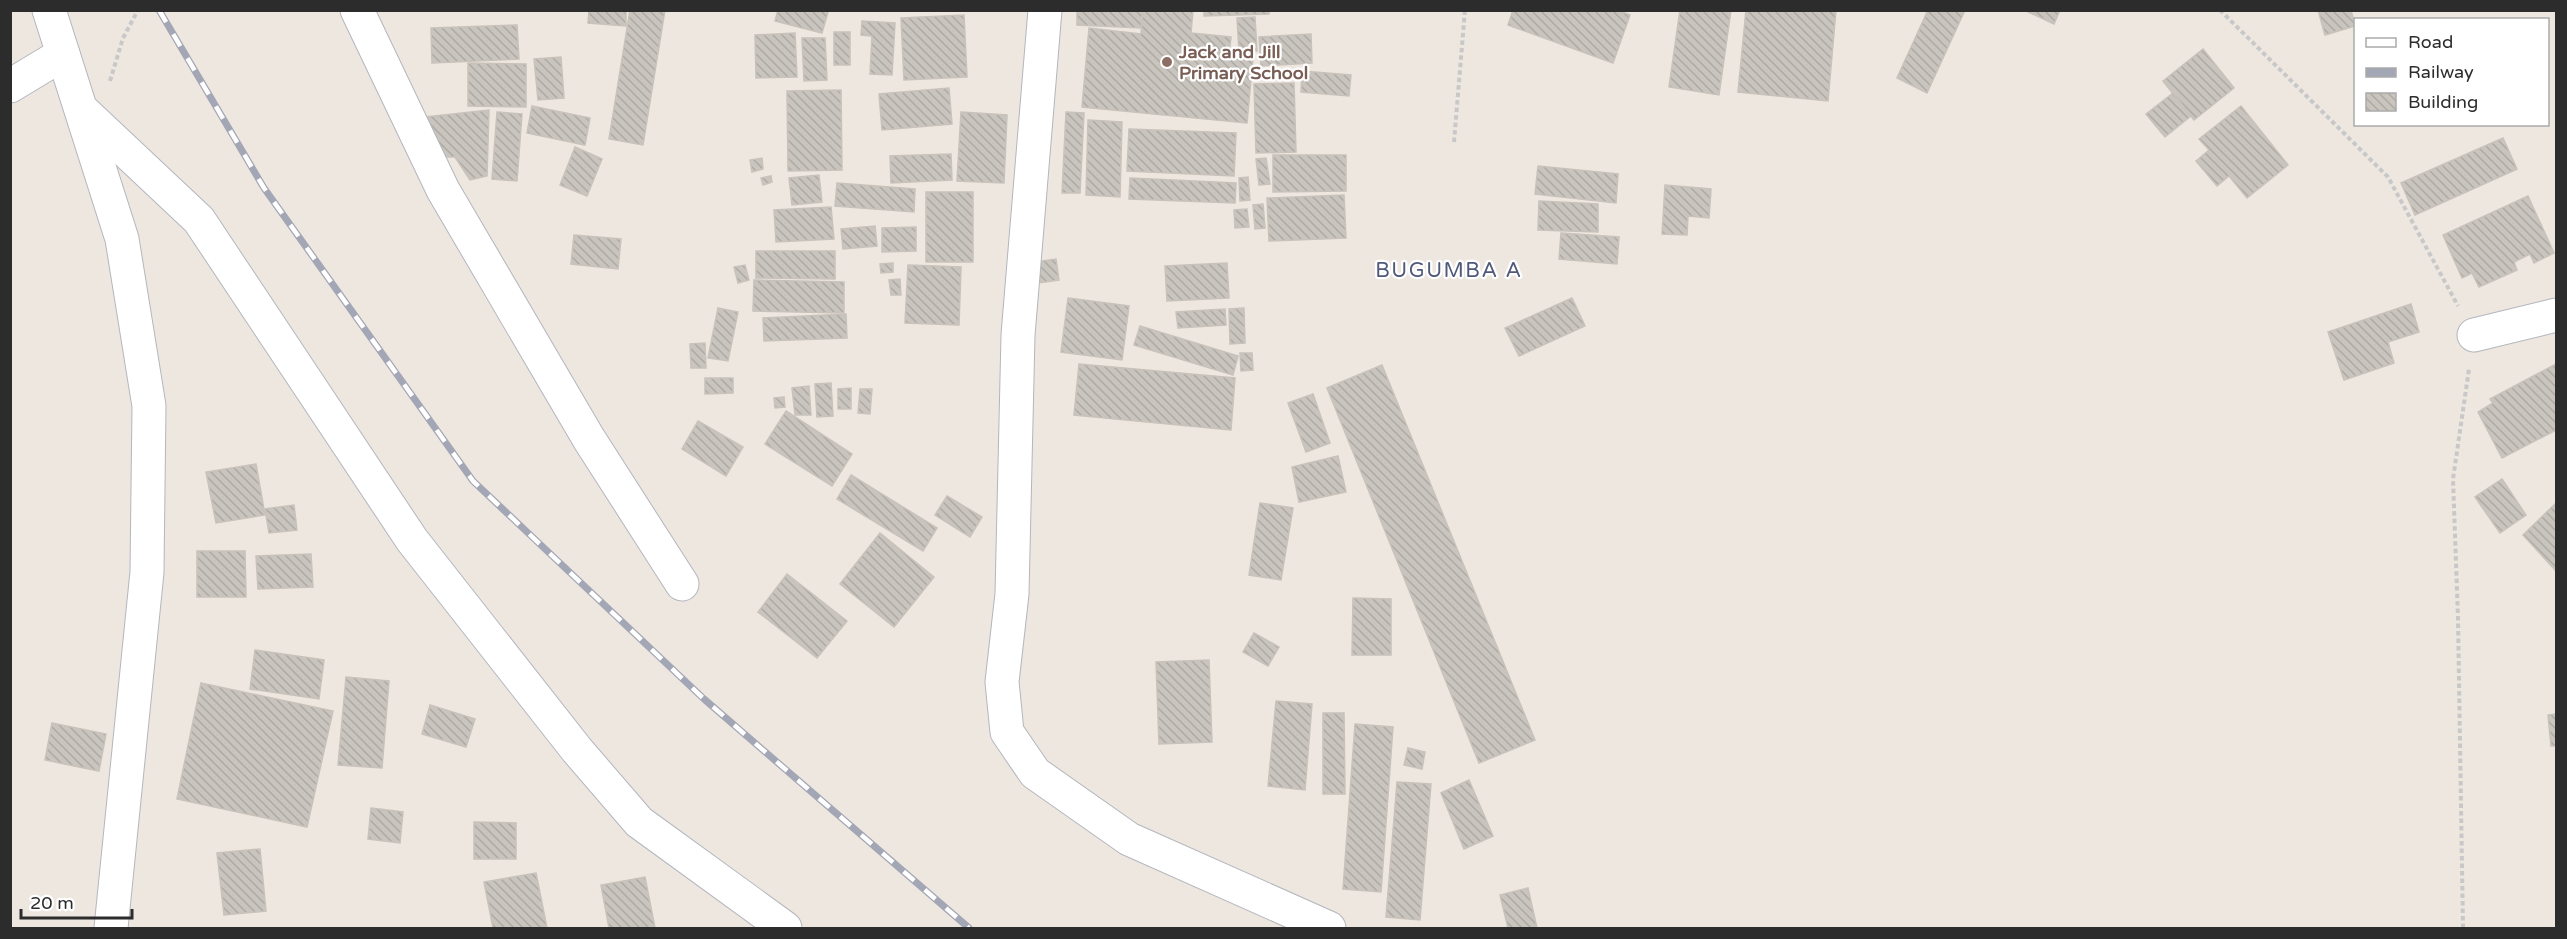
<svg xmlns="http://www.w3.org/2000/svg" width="2567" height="939" font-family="'Varela Round',sans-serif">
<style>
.building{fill:url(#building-back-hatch);stroke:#c8c2ba;stroke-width:1.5}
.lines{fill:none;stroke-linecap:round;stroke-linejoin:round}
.minor-casing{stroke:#b4b6be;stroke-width:35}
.path{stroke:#c8c8c8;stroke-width:4;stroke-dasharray:4.5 3;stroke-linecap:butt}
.minor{stroke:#fff;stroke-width:33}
.rail-casing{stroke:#a3a6b5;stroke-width:7}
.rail{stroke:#fff;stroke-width:4.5;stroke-dasharray:14;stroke-linecap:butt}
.education-dot{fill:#8d6e63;stroke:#fff;stroke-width:2}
.labels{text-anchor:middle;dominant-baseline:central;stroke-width:4.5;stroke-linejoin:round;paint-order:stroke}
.education-label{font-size:18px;font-weight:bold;fill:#785e54;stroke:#fff;text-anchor:start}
.quarter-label{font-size:21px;letter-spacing:1.5px;fill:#50597a;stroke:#fff}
</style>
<defs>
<pattern id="building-back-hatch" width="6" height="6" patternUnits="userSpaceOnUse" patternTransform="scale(1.5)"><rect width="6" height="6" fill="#c9c5be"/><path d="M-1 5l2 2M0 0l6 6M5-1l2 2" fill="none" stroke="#ada9a3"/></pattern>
</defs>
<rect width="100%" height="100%" fill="#ede7e0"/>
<g class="building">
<polygon points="589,10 626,10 626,26 588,23"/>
<polygon points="630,10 665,10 643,145 609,139"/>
<polygon points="778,10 820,10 828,12 822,33 775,21"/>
<polygon points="1077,10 1142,10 1141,28 1077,25"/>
<polygon points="1143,10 1193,10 1191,33 1231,37 1229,56 1253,58 1247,123 1082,107 1089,28 1141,34"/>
<polygon points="1204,10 1269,10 1269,14 1204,16"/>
<polygon points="1513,10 1617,10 1630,15 1613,63 1508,25"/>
<polygon points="1680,10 1731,10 1719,95 1669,87"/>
<polygon points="1746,10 1836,10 1828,101 1738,92"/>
<polygon points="1928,10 1965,10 1927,93 1897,78"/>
<polygon points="2024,10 2060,10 2054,24"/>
<polygon points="2318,10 2351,10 2355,26 2325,35"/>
<polygon points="964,15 967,77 904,80 901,18"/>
<polygon points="1255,17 1257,51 1239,52 1237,18"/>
<polygon points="862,21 895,23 892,75 870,74 872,36 861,35"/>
<polygon points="517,25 519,59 432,63 431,28"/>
<rect x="834" y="32" width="16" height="33"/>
<polygon points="795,33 797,77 756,78 755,35"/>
<polygon points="1311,34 1312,63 1261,66 1259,37"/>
<polygon points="802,38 825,38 827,80 804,81"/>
<polygon points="2203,49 2234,88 2194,120 2163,81"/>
<polygon points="561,57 564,98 538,100 534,59"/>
<polygon points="468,63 526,64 526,107 468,106"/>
<polygon points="1302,71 1351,75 1349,96 1301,92"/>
<polygon points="1294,83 1296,152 1256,153 1254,84"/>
<polygon points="949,88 952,124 882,130 879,94"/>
<polygon points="841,90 842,170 788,171 787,91"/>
<polygon points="2173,93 2191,116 2165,137 2146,114"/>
<polygon points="532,106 590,118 585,145 527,133"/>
<polygon points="2241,106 2288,165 2247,198 2229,176 2217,186 2196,161 2209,150 2199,139"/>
<polygon points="489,110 487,176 470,180 455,157 446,157 426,117"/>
<polygon points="497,112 522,114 517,181 492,179"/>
<polygon points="961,112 1007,115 1004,183 957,181"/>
<polygon points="1066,112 1084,113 1080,193 1062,193"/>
<polygon points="1088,120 1122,122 1120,197 1086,195"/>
<polygon points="1129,129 1236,133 1234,176 1127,171"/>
<polygon points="2503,138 2517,169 2415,215 2401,183"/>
<polygon points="575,147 602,159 587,196 560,185"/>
<polygon points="951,154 952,180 891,183 890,156"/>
<polygon points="1273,155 1346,155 1346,191 1273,192"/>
<polygon points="762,158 763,169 752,172 750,160"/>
<polygon points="1266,158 1270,184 1259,185 1256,159"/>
<polygon points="1538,166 1618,174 1616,203 1535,194"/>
<polygon points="819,175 822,202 792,205 789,178"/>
<polygon points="771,176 772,182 763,185 761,178"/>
<polygon points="1248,177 1250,200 1240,201 1239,178"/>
<polygon points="1130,178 1236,183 1235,203 1129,199"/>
<polygon points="837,183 915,189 914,212 835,206"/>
<polygon points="1665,185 1711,189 1709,218 1688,216 1687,235 1662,234"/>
<rect x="926" y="192" width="47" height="70"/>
<polygon points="1344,195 1346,238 1269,241 1267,198"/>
<polygon points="2528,196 2554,253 2534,263 2530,254 2514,262 2517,270 2479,287 2472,273 2462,278 2443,235"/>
<polygon points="1539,201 1598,204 1598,232 1538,230"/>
<polygon points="1263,204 1265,228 1255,229 1253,205"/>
<polygon points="831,207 834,239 776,242 774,210"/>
<polygon points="1247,209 1249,227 1235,228 1234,210"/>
<polygon points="875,226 877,246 843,249 841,229"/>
<polygon points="916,227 916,251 882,252 882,228"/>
<polygon points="1561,233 1619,237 1617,264 1559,259"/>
<polygon points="574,235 621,239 618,269 571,264"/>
<polygon points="756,251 835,251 835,279 756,278"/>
<polygon points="1056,259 1059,280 1031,284 1028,263"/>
<polygon points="893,263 893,272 881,273 880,264"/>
<polygon points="1227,263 1229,298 1167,301 1165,266"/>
<polygon points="745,265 749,280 738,283 734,267"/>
<polygon points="908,265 961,267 959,325 905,323"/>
<polygon points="900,279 901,295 891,295 889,280"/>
<polygon points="754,280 844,282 844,313 753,311"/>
<polygon points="1068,298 1129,306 1122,360 1061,352"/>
<polygon points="1572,298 1585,326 1519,356 1505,328"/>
<polygon points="2411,304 2419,332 2388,342 2394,363 2344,380 2328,332"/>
<polygon points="718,308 738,312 728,361 708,358"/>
<polygon points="1244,308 1245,343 1230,344 1229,309"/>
<polygon points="1225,309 1226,325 1178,328 1176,312"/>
<polygon points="846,314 847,338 764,341 763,318"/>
<polygon points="1140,326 1238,356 1233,375 1134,345"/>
<polygon points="705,343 706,368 691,368 690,344"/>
<polygon points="1240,353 1252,353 1253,370 1241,371"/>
<polygon points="1079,364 1235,378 1231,430 1074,415"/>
<polygon points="2556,364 2556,430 2502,458 2478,412 2493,403 2490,399"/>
<polygon points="1382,365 1535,740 1479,763 1327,388"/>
<polygon points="705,378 733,378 733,393 705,394"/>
<polygon points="831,383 833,416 817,417 815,384"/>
<polygon points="809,386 811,415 795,415 792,388"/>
<polygon points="851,388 851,409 838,409 838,389"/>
<polygon points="860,389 872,389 870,414 858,413"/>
<polygon points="1313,394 1330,443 1306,452 1288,403"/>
<polygon points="784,397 785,407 775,408 774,398"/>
<polygon points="786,411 852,454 832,486 765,444"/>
<polygon points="698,421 743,447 726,476 682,449"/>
<polygon points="1338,456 1346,492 1299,502 1292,467"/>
<polygon points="256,464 265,515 216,523 206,472"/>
<polygon points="851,475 937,528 923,551 837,499"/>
<polygon points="2502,479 2526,515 2500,533 2475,497"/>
<polygon points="947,496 982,517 970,537 935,515"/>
<polygon points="1260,503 1293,508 1281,580 1249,575"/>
<polygon points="2556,503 2556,571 2523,535"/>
<polygon points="294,505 297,530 269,533 265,509"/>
<polygon points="880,533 934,577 894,627 840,584"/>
<polygon points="197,551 245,551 246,597 197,597"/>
<polygon points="311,554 313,587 258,589 256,556"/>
<polygon points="787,574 847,621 817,658 758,612"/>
<polygon points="1353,598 1391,599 1391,655 1352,655"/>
<polygon points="1254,633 1279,647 1268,666 1243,652"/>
<polygon points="255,650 324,660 319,699 250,689"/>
<polygon points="1209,660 1212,742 1159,744 1156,662"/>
<polygon points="346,677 389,681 382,768 338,765"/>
<polygon points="201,683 333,711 307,827 177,799"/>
<polygon points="1276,701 1312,704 1305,790 1268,786"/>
<polygon points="430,705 475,719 466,747 422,734"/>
<polygon points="1323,713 1344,713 1345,794 1323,794"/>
<polygon points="2556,714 2556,746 2551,746 2548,715"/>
<polygon points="52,723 106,734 99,771 45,760"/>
<polygon points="1355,724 1393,727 1381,892 1343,889"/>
<polygon points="1408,748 1425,752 1422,769 1404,765"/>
<polygon points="1469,780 1493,836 1464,849 1441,793"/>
<polygon points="1397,782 1431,784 1420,920 1386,917"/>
<polygon points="371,808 403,812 400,843 368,839"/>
<polygon points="474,822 516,823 516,859 474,859"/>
<polygon points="260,849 266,911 224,915 217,853"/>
<polygon points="536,873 547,928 493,928 484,882"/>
<polygon points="645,877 655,928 609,928 601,885"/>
<polygon points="1528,888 1537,928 1508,928 1500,895"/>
</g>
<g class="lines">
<g class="minor-casing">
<g id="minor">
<polyline points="49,10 122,239 149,406 147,572 111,928"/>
<polyline points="357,10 443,190 589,439 682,584"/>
<polyline points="1045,10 1018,335 1012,594 1002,682 1007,732 1035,773 1129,839 1329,928"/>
<polyline points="10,86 63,54"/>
<polyline points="82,110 199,220 412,540 577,750 639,822 785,928"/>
<polyline points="2474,335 2556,315"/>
</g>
</g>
<g class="path">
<polyline points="2220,10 2388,177 2458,306"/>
<polyline points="110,81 123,38 138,10"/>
<polyline points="1454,142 1465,10"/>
<polyline points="2463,928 2458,618 2453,479 2469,369"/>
</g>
<use href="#minor" class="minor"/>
<g class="rail-casing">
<polyline id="rail" points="159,10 264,188 473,481 704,699 969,928"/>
</g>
<use href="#rail" class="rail"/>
</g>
<circle class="education-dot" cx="1167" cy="62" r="6"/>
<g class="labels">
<g class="education-label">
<text x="1179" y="52">Jack and Jill<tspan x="1179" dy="21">Primary School</tspan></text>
</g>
<g class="quarter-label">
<text x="1449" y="270">BUGUMBA A</text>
</g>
</g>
<rect width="2567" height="939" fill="none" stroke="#2c2c2c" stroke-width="24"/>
<rect x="2354" y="18" width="195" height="108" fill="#ffffff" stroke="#ababab" stroke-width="1.5"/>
<rect x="2366" y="38" width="30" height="9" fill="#ffffff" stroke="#ababab" stroke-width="1.5"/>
<text x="2408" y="48" font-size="18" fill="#2c2c2c">Road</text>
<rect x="2366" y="68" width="30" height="9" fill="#a3a6b5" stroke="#ababab" stroke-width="1.5"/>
<text x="2408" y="78" font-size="18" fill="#2c2c2c">Railway</text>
<rect x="2366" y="93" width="30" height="18" fill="url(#building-back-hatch)" stroke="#ababab" stroke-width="1.5"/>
<text x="2408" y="108" font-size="18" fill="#2c2c2c">Building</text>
<path d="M21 909v9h111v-9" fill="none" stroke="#2c2c2c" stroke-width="3"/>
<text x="30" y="909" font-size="18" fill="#2c2c2c" stroke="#ffffff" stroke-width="4.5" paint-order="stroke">20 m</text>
</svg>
